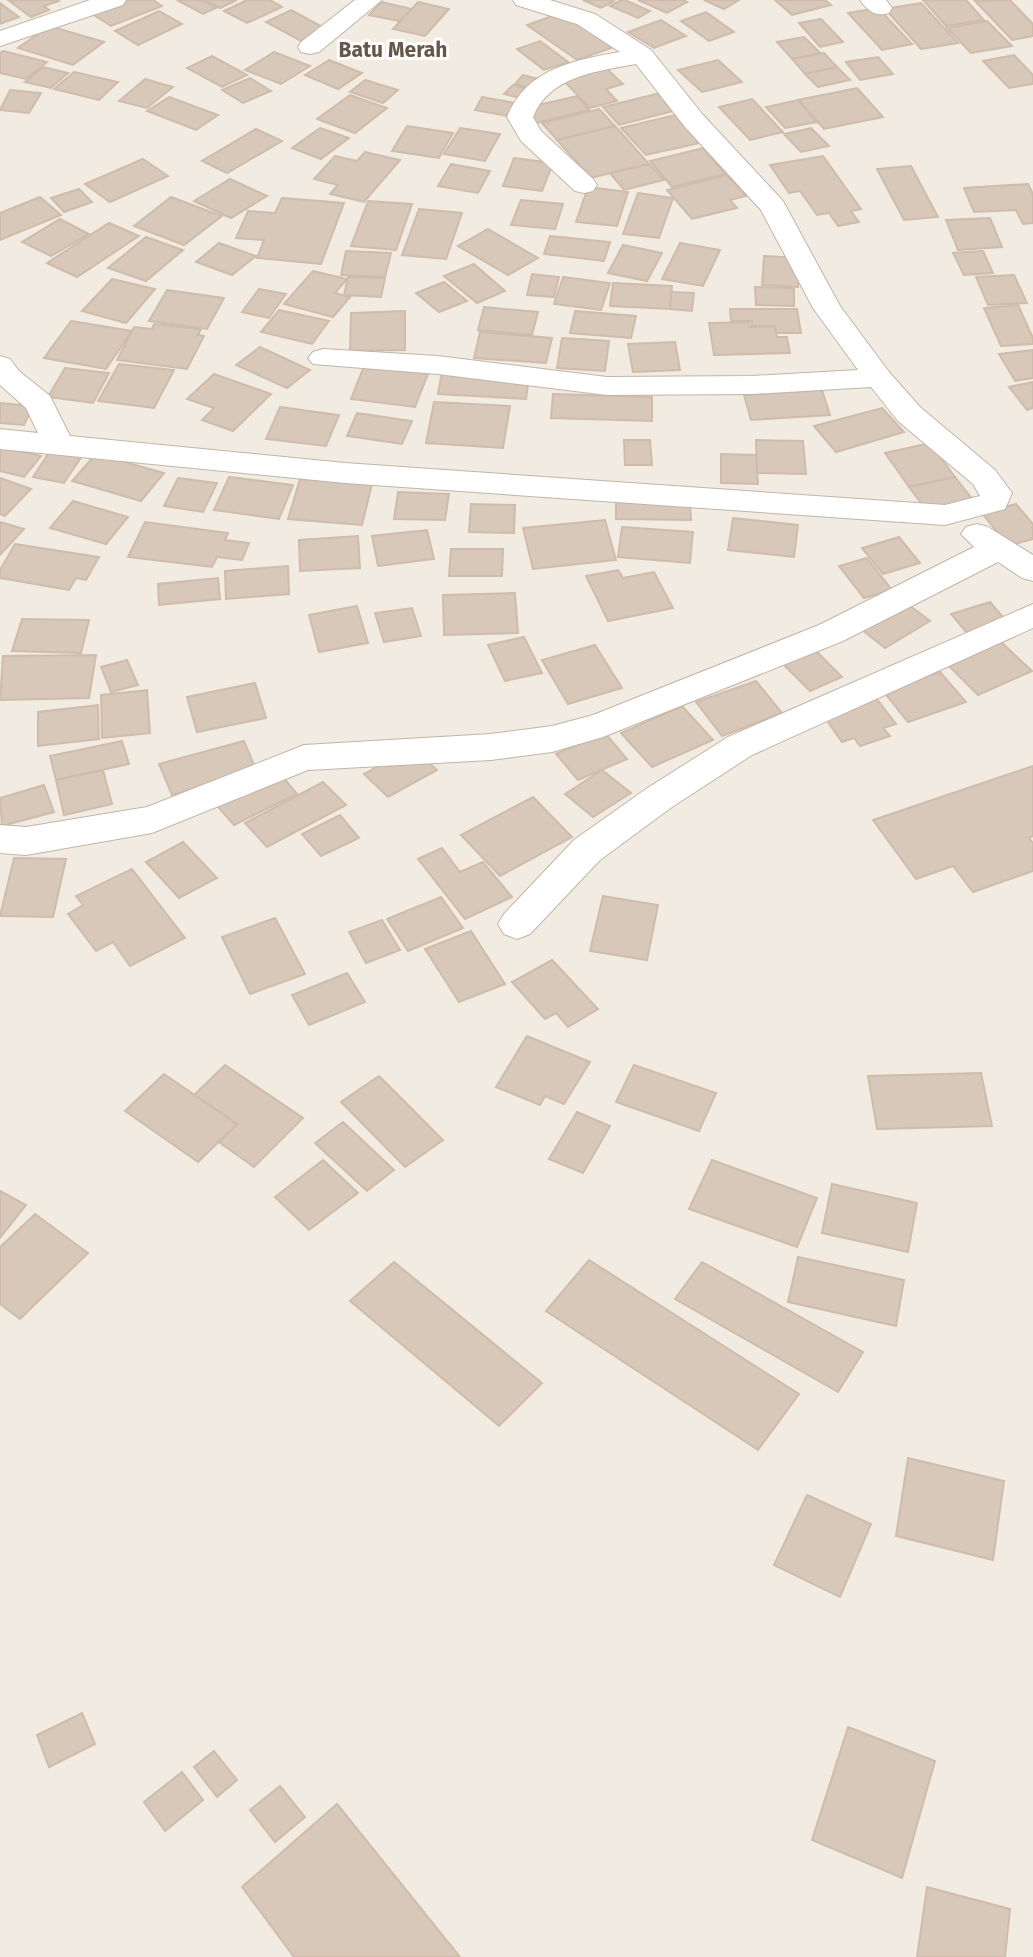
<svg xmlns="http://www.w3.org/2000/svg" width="1033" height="1957" font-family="'Fira Sans',sans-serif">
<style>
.building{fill:#d7c8ba;stroke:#cfbcaa;stroke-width:2}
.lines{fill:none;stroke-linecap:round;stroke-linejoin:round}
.minor-casing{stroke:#c1b5a7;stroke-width:2}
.minor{fill:#fff;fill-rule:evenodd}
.labels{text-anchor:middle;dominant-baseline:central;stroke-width:6;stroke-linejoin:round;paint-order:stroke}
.far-district-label{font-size:21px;font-weight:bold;fill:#675749;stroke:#fff}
</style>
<rect width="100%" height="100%" fill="#f2ebe2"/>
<g class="building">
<polygon points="8,0 58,0 59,1 44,6 49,10 31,17"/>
<polygon points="119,0 153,0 162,6 111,26 89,12"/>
<polygon points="177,0 202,0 216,8 203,14"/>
<polygon points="206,0 237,0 220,8"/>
<polygon points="247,0 270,0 282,7 247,23 224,11"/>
<polygon points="583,0 613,0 614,1 601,8"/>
<polygon points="621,0 625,0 650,11 638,18 610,6"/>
<polygon points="638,0 683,0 687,2 667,13"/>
<polygon points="704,0 739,0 724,9"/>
<polygon points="775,0 825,0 831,5 792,15"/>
<polygon points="923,0 966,0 984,20 946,26"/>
<polygon points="1010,0 1033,24 1033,36 1012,40 975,1"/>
<polygon points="381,2 412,9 399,21 369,15"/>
<polygon points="418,2 449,9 425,36 393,29"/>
<polygon points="0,3 19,17 0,24"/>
<polygon points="921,3 958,43 921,49 885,9"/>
<polygon points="878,8 912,44 882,50 848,13"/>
<polygon points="291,10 326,29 301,41 266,22"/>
<polygon points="159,11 182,24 138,45 115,31"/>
<polygon points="563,12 614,47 577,60 527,25"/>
<polygon points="706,12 734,32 709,41 681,21"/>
<polygon points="821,19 843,42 820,47 799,23"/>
<polygon points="661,20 686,36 654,48 628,32"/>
<polygon points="987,21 1012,46 971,53 947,28"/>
<polygon points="49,26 104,42 73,65 18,48"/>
<polygon points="804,37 820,53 792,59 777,42"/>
<polygon points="540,41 568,62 544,70 517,49"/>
<polygon points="3,51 47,62 26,79 0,73 0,53"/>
<polygon points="274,52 310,66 281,84 245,70"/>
<polygon points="824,53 837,67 805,74 792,59"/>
<polygon points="1014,55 1033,75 1033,84 1009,88 983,61"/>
<polygon points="212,56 247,75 222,87 187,68"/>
<polygon points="878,57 893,74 860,80 846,62"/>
<polygon points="329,60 362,73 338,89 305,75"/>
<polygon points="718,60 742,82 702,92 678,70"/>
<polygon points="43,67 68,73 51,88 25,82"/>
<polygon points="837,67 850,80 818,87 805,74"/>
<polygon points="606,68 623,84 606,89 617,101 590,108 562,79"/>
<polygon points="74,72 118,82 99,100 54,89"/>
<polygon points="523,75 538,79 529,88 515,84"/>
<polygon points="250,78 271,91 243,103 222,90"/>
<polygon points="145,79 173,87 147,108 119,101"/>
<polygon points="365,80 398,90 383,103 350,92"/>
<polygon points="513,85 532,90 524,99 504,94"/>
<polygon points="857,88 883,117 824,129 798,100"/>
<polygon points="10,90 41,93 29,113 0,110"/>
<polygon points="664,92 672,101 665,103 673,111 619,125 603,107"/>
<polygon points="350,95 387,108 355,133 317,119"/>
<polygon points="577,96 589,110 536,123 524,108"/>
<polygon points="169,97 218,115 196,130 147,111"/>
<polygon points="482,97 515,103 507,116 475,110"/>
<polygon points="752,99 783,132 750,140 719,107"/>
<polygon points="798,100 817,122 785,128 766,107"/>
<polygon points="599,109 615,126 557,140 542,123"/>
<polygon points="675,115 700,143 646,155 621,128"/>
<polygon points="407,126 453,133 439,158 392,151"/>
<polygon points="615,126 649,164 591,178 557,140"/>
<polygon points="320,128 349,138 321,159 292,148"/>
<polygon points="460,128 500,134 485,161 444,154"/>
<polygon points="811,128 829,146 801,152 784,134"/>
<polygon points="256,129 282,141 227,173 202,161"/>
<polygon points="703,148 726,174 672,187 650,161"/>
<polygon points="365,152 400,160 364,202 330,194 338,185 314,179 335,156 357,161"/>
<polygon points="823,156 861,209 851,211 859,222 838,226 829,213 817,215 800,191 789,193 770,165"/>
<polygon points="514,158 553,163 542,191 503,186"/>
<polygon points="143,159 168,176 110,202 85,184"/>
<polygon points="451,164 490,171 478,193 438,186"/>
<polygon points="649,164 664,180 624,190 610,173"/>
<polygon points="911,166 938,217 904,220 877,169"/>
<polygon points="727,175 746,196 730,200 737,208 692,219 667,190"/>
<polygon points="230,179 267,196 231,218 194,201"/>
<polygon points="1028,184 1033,194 1033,223 1023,224 1016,210 974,212 964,188"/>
<polygon points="588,187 628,192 617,226 576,222"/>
<polygon points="79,189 92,202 64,212 51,198"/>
<polygon points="638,193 673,198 659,238 623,234"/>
<polygon points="40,197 61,215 0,240 0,213"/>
<polygon points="171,197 222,216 184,245 134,226"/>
<polygon points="282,198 344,203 321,264 257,258 264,240 236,238 248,211 275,213"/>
<polygon points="521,200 563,204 555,229 511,225"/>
<polygon points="368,201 412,204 396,250 351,246"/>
<polygon points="419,209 462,213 446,259 402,255"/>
<polygon points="990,218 1002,247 958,250 946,220"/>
<polygon points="60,219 89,234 51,256 22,242"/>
<polygon points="109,223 139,236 77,277 47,263"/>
<polygon points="488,229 538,258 508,275 458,246"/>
<polygon points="550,236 610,242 604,261 544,254"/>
<polygon points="146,237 183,250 146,281 108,268"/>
<polygon points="219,243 256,256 232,275 196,262"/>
<polygon points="680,243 720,250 703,286 662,279"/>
<polygon points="623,245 662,253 647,281 608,273"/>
<polygon points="346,251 391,253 385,277 341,275"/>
<polygon points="983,251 993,273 964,275 953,253"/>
<polygon points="764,256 800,258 798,287 762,285"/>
<polygon points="474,264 505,291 477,303 444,276"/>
<polygon points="313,271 347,279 335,293 350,297 333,317 284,304"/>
<polygon points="532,274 559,277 554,297 527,295"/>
<polygon points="1014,275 1027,303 988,305 976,277"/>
<polygon points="348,277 385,278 381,297 344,295"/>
<polygon points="563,277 610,283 601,310 554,304"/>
<polygon points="112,279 155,289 126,323 82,311"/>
<polygon points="444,282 467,301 439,312 416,293"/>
<polygon points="613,283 672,286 670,309 610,306"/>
<polygon points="755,287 794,288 794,306 756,305"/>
<polygon points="259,289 286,294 269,318 242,312"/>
<polygon points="167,290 224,298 207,329 149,321"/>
<polygon points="671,292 694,293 692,311 670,309"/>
<polygon points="1018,305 1033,338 1033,344 1001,346 984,308"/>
<polygon points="484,307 538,312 532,335 478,330"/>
<polygon points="730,309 797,309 801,333 776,333 775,326 752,326 752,321 731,321"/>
<polygon points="279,310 329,321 312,344 261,332"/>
<polygon points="405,311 405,350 350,351 351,313"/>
<polygon points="575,311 636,316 631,338 570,333"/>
<polygon points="71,321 132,331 106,369 44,358"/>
<polygon points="749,322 750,327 774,326 777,337 787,337 790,353 714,355 709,323"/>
<polygon points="154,324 201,329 198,335 204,336 187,369 117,360 134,327 152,329"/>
<polygon points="480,332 552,338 546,363 474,358"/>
<polygon points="562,338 609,341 605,371 557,368"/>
<polygon points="675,342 680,370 633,372 628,344"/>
<polygon points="260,347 310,370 287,388 236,365"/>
<polygon points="1033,350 1033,378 1015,381 999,354"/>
<polygon points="119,364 174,370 154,408 98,401"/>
<polygon points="364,366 428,374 415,407 351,399"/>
<polygon points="65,368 109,373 93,403 48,397"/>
<polygon points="442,372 529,377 526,399 438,394"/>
<polygon points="214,374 271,394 233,431 202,420 214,408 187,399"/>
<polygon points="1033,382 1033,408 1027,410 1009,387"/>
<polygon points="822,390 830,415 751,420 744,395"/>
<polygon points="553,394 652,397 652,421 551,418"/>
<polygon points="434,402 510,406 503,448 426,443"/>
<polygon points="0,403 33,406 24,425 0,423"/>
<polygon points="280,407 339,415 326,446 266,439"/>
<polygon points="882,408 904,432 836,452 814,426"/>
<polygon points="357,413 412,421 402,444 347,436"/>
<polygon points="624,440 650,440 652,465 625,465"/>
<polygon points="756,440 803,441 806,474 757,473"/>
<polygon points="930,443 955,477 909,487 885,453"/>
<polygon points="0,446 41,456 24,477 0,471"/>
<polygon points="50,451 82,456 64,483 33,477"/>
<polygon points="96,454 164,473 141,501 72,481"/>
<polygon points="721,454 756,455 758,484 721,483"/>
<polygon points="229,477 293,485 279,519 214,510"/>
<polygon points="955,477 973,500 927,511 909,487"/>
<polygon points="0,478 31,489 5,516 0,514"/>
<polygon points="178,478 217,483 203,512 164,506"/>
<polygon points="300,479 372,484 362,525 288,519"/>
<polygon points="398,492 449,494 445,520 394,519"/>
<polygon points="616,499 690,501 691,520 616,519"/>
<polygon points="73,501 128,517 106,544 50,528"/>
<polygon points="471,504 515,505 514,533 469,532"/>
<polygon points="1016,504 1033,524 1033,539 1008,546 982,513"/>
<polygon points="733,518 798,525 794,557 728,550"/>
<polygon points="605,520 616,560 533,569 523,528"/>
<polygon points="0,522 24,529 0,555"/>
<polygon points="145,522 228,533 225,540 249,543 242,560 217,557 212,567 128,557"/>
<polygon points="622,527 693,532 690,563 618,557"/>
<polygon points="427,530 434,559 378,566 372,536"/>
<polygon points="358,536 360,568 300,571 299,540"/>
<polygon points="899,537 920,563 883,574 862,548"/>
<polygon points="15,544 99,557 86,580 76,578 69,590 0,578 0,570"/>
<polygon points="451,549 503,549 502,576 449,576"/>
<polygon points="867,558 892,590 864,598 839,566"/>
<polygon points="288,566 289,594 226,599 225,571"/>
<polygon points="618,570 623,578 654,572 673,608 608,621 586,576"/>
<polygon points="218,578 220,599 159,605 158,584"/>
<polygon points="515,593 518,633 444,635 443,595"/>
<polygon points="902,600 930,621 885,648 857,626"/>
<polygon points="990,602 1007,622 968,634 951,614"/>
<polygon points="357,606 368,643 319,652 309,615"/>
<polygon points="412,608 421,636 384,642 375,613"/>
<polygon points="22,619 89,620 81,653 12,651"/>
<polygon points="524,637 542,673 505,681 488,645"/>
<polygon points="1001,642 1032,671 978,695 948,665"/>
<polygon points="595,645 622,688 568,704 542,660"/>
<polygon points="812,647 842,677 810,691 780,661"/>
<polygon points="96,655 89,698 0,700 3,656"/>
<polygon points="127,660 138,685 111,692 101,667"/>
<polygon points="940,672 966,702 908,722 883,691"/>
<polygon points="756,681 782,713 722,736 696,702"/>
<polygon points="255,683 266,718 197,732 187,697"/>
<polygon points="147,690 150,733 102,738 101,695"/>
<polygon points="876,698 896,724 883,728 890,736 860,746 854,738 842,742 823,715"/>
<polygon points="98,705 99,739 38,746 38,712"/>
<polygon points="682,706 713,740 652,767 621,733"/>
<polygon points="605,733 627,759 578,780 556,754"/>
<polygon points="122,741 129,764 56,780 50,756"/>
<polygon points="244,741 257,772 172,795 159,764"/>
<polygon points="420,755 437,770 388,797 364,774 392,759 400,766"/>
<polygon points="1033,766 1033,836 1029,838 1033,843 1033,871 973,892 953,866 916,879 873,820"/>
<polygon points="276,769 297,794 234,825 212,800"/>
<polygon points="103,770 112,804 64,815 56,780"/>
<polygon points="602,770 631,793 593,817 565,794"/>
<polygon points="323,782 346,805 267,847 245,823"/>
<polygon points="44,785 54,812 2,826 0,798"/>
<polygon points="533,797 572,837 500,876 461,835"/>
<polygon points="340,815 359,838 321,856 302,834"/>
<polygon points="183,842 217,878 179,898 146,862"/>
<polygon points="442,848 460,872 483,862 512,897 465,919 418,859"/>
<polygon points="14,858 66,859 53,917 0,916"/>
<polygon points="132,869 185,938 130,966 113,942 96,951 68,914 83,905 76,896"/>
<polygon points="603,896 658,905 647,960 590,951"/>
<polygon points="441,897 463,928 408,951 387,919"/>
<polygon points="275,918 305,974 250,994 222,937"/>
<polygon points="382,920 400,950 366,963 349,932"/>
<polygon points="471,931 505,984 459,1002 425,949"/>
<polygon points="552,960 598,1009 568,1027 556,1013 545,1019 512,982"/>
<polygon points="347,973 365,1002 309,1025 292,995"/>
<polygon points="527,1036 590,1062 564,1104 545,1096 540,1105 496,1087"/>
<polygon points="225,1065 303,1118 254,1167 219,1142 237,1124 194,1095"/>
<polygon points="634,1065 716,1093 699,1131 616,1102"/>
<polygon points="981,1073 992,1126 877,1129 868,1076"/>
<polygon points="164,1074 237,1124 198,1162 125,1111"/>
<polygon points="379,1076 443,1140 405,1167 341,1102"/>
<polygon points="577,1112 610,1126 583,1173 549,1159"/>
<polygon points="343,1122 394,1170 367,1191 315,1143"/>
<polygon points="323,1160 358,1193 309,1230 275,1197"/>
<polygon points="712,1160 817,1198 797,1247 689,1209"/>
<polygon points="832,1184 917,1203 908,1252 822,1233"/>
<polygon points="0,1191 26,1205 0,1238"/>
<polygon points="35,1214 88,1253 20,1319 0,1304 0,1247"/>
<polygon points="798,1257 904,1280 896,1326 788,1302"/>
<polygon points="589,1260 799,1394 758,1450 546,1311"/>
<polygon points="394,1262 542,1383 499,1426 350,1301"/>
<polygon points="702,1262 863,1352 838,1392 675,1299"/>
<polygon points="908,1458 1004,1481 993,1560 896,1536"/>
<polygon points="807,1495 871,1524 840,1597 774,1565"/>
<polygon points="82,1713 95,1744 49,1767 37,1735"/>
<polygon points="848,1727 935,1761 902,1878 812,1840"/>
<polygon points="214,1751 237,1780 217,1797 194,1767"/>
<polygon points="182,1772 203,1800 165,1831 144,1802"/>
<polygon points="280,1786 305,1817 275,1842 250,1810"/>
<polygon points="337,1804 460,1957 294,1957 242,1887"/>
<polygon points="927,1887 1010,1909 1005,1957 917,1957"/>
</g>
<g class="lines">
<g class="minor-casing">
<g id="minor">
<polygon points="90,0 126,0 123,5 0,46 0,31"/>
<polygon points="355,0 382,0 319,52 310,54 301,52 298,47 301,42"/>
<path d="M513,0H550L595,14L651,50L703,115L783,201L840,306L889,372L920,407L995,470L1012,493L1005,509L945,525L345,483L0,449V429L38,433L26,408L0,385V356L10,359L19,371L50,396L70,436L345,463L945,505L980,496L973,484L898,421L871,387L752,394L607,395L438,374L313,364L308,358L313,352L323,349L438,356L607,377L752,376L858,370L813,308L761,210L685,127L636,64C598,71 549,76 533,117L541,131L593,179L597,185L593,191L584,193L575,191L521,141L507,117C526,69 574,60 620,52L577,24L516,5Z"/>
<path d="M860,0H886L892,8L889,13C875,17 868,11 860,0Z"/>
<polygon points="977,524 988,527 1033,555 1033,581 1022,578 998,562 843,641 603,737 552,752 491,760 308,770 152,833 26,855 0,853 0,825 26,827 147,807 304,745 491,734 552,726 593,715 819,625 974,547 961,534 966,527"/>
<polygon points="1033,604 1033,628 752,755 672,807 600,860 530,934 517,939 504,934 498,924 504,914 574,840 646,789 728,737"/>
</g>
</g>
<use href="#minor" class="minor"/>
</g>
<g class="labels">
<g class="far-district-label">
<text x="393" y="50">Batu Merah</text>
</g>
</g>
</svg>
